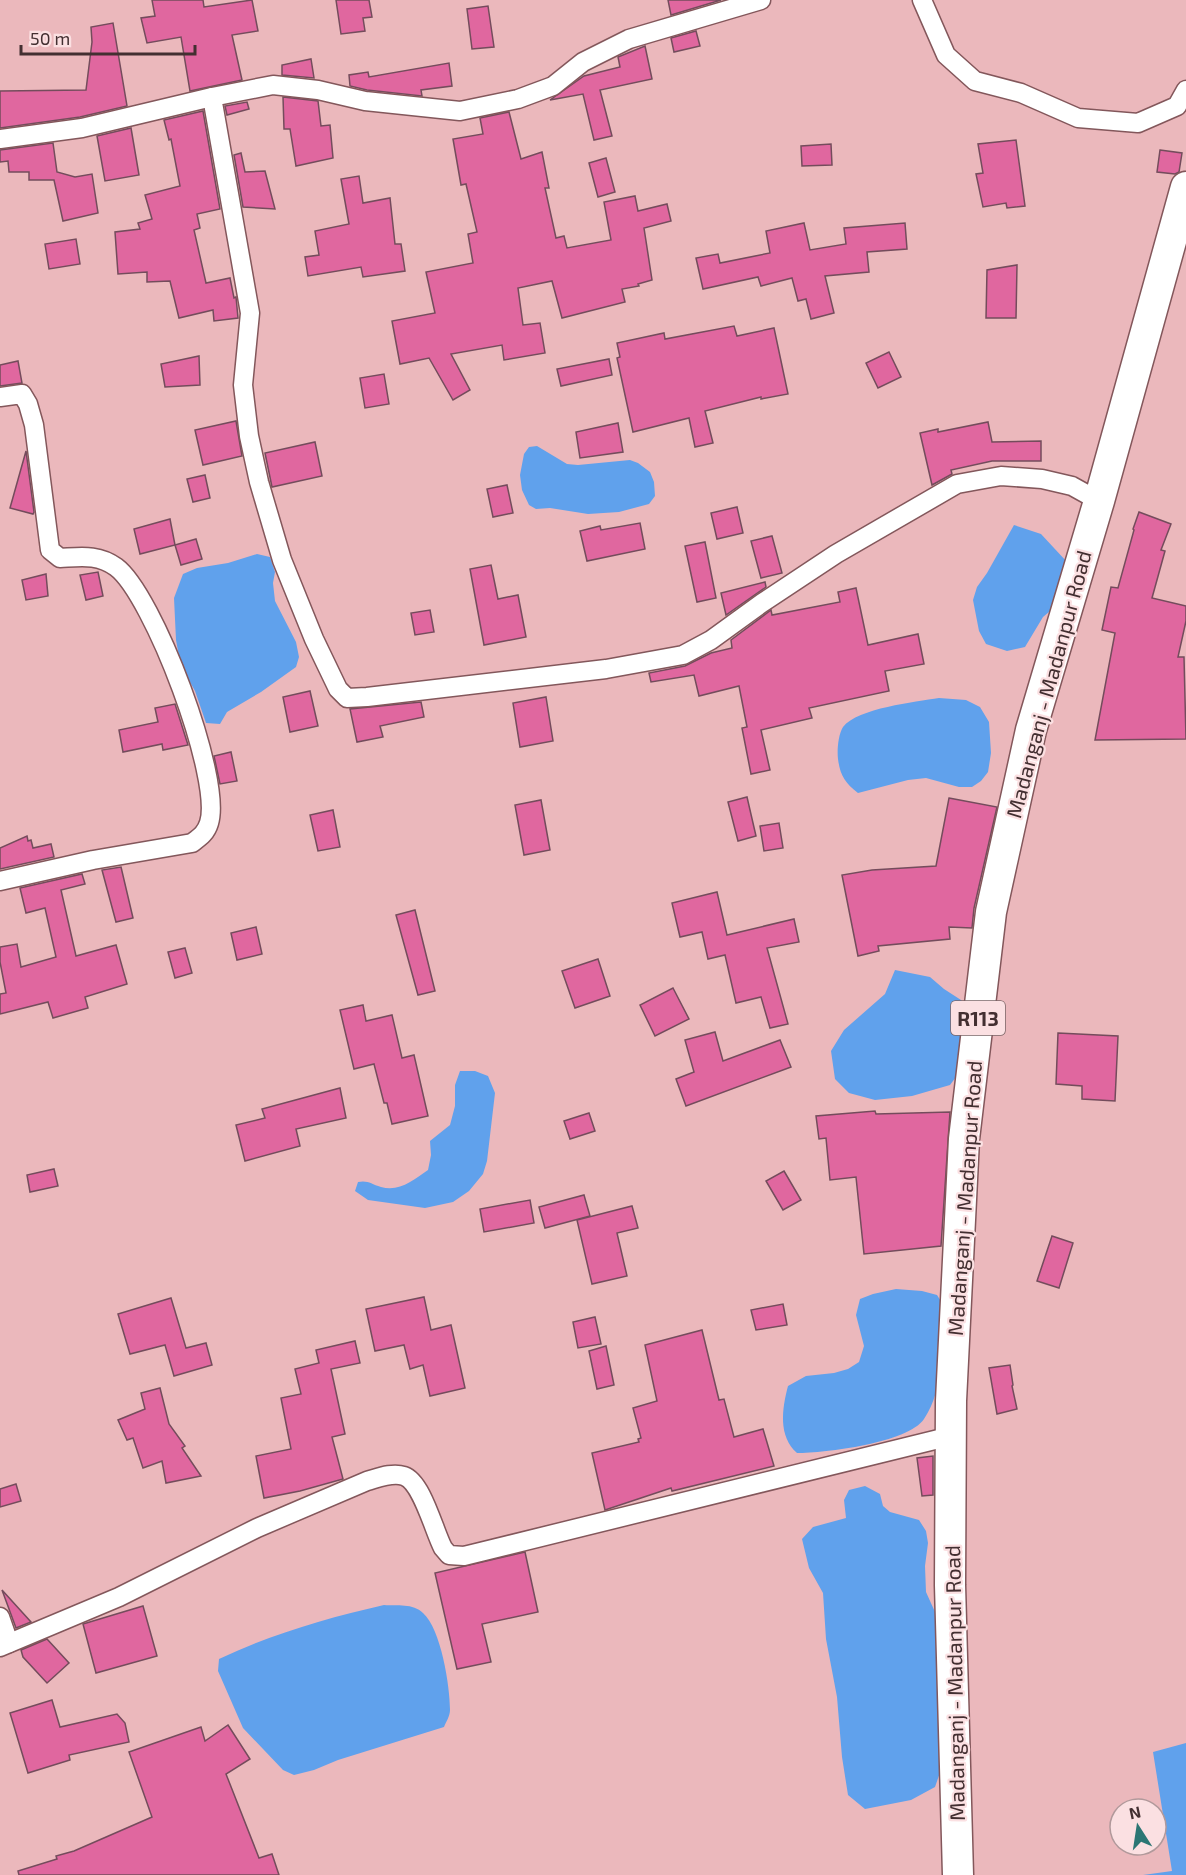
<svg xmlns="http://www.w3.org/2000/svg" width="1186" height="1875" font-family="'Exo 2',sans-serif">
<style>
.water{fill:#60a1ec}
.building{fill:#e0679f;stroke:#744c5c;stroke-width:1.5}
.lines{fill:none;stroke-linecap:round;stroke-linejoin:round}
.street-casing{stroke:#83575b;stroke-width:21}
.primary-casing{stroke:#83575b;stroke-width:33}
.street{stroke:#fff;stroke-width:18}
.primary{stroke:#fff;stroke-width:30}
.labels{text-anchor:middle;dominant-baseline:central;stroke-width:4.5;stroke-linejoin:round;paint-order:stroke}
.shield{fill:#fbe0e2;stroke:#7a6466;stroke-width:1.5}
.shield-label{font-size:20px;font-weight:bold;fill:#432f31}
.street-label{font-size:21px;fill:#432f31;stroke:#fbe0e2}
</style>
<rect width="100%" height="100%" fill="#ebb8bc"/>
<g class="water">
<polygon points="537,446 567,464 578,465 630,460 638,463 650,472 654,482 655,496 649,504 619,512 588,514 550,508 536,509 529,505 522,490 520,475 524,454 529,447"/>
<polygon points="1014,525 1041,534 1067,562 1062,601 1043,617 1025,647 1007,651 986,644 979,631 973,600 977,587 987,573"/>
<polygon points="257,554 270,557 275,572 273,583 275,601 296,642 299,657 296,667 261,692 227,712 220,724 206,723 195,691 186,675 180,662 176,640 174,598 183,574 197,568 228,563"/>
<path d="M939,698L966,700L980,707L989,722L991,753L988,772L981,781L972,787H959L926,778L908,780L858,793C845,783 840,775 838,759C837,751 838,735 843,727C858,708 915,702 939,698Z"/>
<polygon points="895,970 930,977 944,989 961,1000 972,1013 968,1061 950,1085 912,1096 875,1100 849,1093 835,1079 831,1051 844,1030 885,994"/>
<path d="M460,1071H475L488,1076L495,1093L487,1161L483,1174L469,1191L453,1202L425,1208L368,1200L355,1191L358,1182C368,1180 371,1184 381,1187C400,1192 413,1180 428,1170L431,1155L430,1141L450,1125L455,1106V1085Z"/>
<path d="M896,1289L922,1291L937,1295L944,1306C942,1342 945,1388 924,1419C908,1443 825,1453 797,1453C778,1436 782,1409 788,1386L806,1376L834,1373L848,1369L859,1362L864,1346L856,1315L860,1299L873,1294Z"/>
<polygon points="865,1486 880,1494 883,1506 890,1512 919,1520 926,1531 928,1543 925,1566 926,1592 935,1612 943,1649 943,1764 935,1787 911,1800 865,1809 848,1795 842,1757 837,1697 826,1639 823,1593 809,1568 802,1539 813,1527 846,1518 844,1500 849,1490"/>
<path d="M384,1605C397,1606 413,1603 423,1613C441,1629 450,1686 450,1710C450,1716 446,1722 444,1727L338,1760L314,1770L294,1775L283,1770L243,1728L218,1671L219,1659C272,1634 327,1618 384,1605Z"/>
<polygon points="1186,1743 1186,1875 1143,1875 1172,1871 1153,1752"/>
</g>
<g class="building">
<polygon points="152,0 203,0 204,7 252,0 258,31 232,35 242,80 190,91 181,37 147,43 141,18 155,16"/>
<polygon points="336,0 369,0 372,17 363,18 365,31 341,34"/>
<polygon points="668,0 721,0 671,15"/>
<polygon points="488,6 494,47 472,49 467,9"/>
<polygon points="113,23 127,106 80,117 0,128 0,91 86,90 92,42 91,27"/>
<polygon points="696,31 700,46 674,52 671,38"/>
<polygon points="645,46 652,79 600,90 612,136 594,140 583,94 550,100 584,76 620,67 618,57"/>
<polygon points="311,59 314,78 282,75 282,65"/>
<polygon points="449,63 452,86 421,90 422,96 367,90 350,86 349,75 368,72 369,77"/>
<polygon points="283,97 318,101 321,126 330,125 333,158 296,166 290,129 284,129"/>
<polygon points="247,102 249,109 227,115 225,106"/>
<polygon points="203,111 220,209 197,214 200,228 194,230 206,283 230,278 234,298 236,297 238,318 214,321 213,310 179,318 170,281 147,282 147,272 118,274 115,232 140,229 138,223 152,219 145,195 180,186 171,139 169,140 164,120"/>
<polygon points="509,112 521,159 542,152 549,188 545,188 556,238 564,236 567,248 611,240 604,202 635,196 638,211 667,204 671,221 644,228 652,280 638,284 639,286 622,289 625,302 562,318 552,281 518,288 523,325 540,323 545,353 504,360 502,345 451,354 470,390 453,400 429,358 400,364 392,321 435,313 426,272 473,263 468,234 477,232 466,184 461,185 453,139 483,134 480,118"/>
<polygon points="131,128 139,175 105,181 97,136"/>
<polygon points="1016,140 1025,206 1007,208 1006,203 983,207 976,174 983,173 978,144"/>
<polygon points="53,143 57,172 75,177 92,174 98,213 63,221 54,180 29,180 29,172 9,172 8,161 0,162 0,150"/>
<polygon points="831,144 832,165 802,166 801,146"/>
<polygon points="1160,150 1182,153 1179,172 1175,174 1157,172"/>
<polygon points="241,153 245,172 265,171 275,209 243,207 234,155"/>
<polygon points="606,158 615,192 598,197 589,163"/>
<polygon points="359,176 363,203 390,198 395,244 401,244 405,271 363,277 361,267 308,276 305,257 319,255 315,231 349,224 341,179"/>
<polygon points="804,223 810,250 846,244 844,228 905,223 907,249 867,252 869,272 825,276 834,313 811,319 806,299 798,301 792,278 761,286 758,277 703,289 696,258 718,254 720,263 770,253 766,231"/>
<polygon points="76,239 80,264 49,269 45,244"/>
<polygon points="1017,265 1016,318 986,318 987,270"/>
<polygon points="734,326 737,336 774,328 788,394 761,399 761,397 705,411 713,443 695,447 689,418 633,432 617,358 620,357 617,343 664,333 665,339"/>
<polygon points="889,352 901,377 878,388 866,363"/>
<polygon points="199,356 200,385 165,387 161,364"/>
<polygon points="609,359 612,375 561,386 557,369"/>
<polygon points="18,361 22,383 0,386 0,365"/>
<polygon points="384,374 389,404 365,408 360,378"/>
<polygon points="236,421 242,456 203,465 195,430"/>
<polygon points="988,422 992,442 1041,441 1041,461 992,461 951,470 952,474 932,485 920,433 938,429 938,432"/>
<polygon points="618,423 623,452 580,458 576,432"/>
<polygon points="315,442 322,476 272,487 265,453"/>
<polygon points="26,451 34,512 33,514 10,508"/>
<polygon points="205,475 210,498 193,502 187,479"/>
<polygon points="507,485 513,513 493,517 487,489"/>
<polygon points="737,507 743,533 717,539 711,513"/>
<polygon points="1139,512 1171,524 1161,550 1165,551 1152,598 1186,606 1186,621 1178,657 1184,657 1186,739 1095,740 1115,633 1102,630 1111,587 1118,588 1134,530 1133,529"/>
<polygon points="170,519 175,545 140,554 134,529"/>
<polygon points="640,523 645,549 587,561 580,531 600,526 601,530"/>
<polygon points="772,536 782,573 761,578 751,541"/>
<polygon points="196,539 202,559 181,565 175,545"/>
<polygon points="705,542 716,598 697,602 685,546"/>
<polygon points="491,565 498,599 518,595 526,637 484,645 470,569"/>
<polygon points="98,572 103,596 86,600 80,575"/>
<polygon points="46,574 48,596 26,600 22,580"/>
<polygon points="765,582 766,587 726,615 721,593"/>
<polygon points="856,588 868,645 918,634 924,664 885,671 889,691 809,708 812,718 761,730 770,770 751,774 742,728 747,727 739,686 699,696 694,675 651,682 649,673 685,666 711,653 732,648 731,640 771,610 772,615 840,602 838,592"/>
<polygon points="430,610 434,632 415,635 411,613"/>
<polygon points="310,691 318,726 290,732 283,697"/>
<polygon points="546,697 553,741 520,747 513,703"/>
<polygon points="421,702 424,717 380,726 383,737 357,742 350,709"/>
<polygon points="175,704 188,745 163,750 162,744 123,752 119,730 158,722 155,708"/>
<polygon points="231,752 237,781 220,784 214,756"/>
<polygon points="747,797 756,836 738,841 728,802"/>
<polygon points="949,798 997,807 974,908 972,928 949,927 950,939 878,946 879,951 858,956 842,875 872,870 936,866"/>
<polygon points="541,800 550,850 524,855 515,805"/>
<polygon points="333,810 340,847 318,851 310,815"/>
<polygon points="779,823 783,848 764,851 760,826"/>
<polygon points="27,836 28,841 31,840 33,848 51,844 54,857 0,869 0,848"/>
<polygon points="121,867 133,918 116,922 102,870"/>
<polygon points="82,874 85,884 61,890 76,956 116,945 127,984 85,997 88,1008 53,1018 48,1002 0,1014 0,994 6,993 0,962 0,947 17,944 21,967 56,957 45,908 26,913 20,888"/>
<polygon points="717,892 727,935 794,919 799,942 767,948 788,1024 770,1028 761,997 736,1003 725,955 708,959 702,932 680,937 672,903"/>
<polygon points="415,910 435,991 418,995 396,915"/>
<polygon points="256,927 262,954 237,960 231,933"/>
<polygon points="185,948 192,973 175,978 168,952"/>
<polygon points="598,959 610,996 575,1008 562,971"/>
<polygon points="673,988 689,1019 655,1036 640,1005"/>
<polygon points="363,1005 366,1021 392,1015 402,1058 414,1055 428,1116 392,1124 387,1103 384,1103 374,1064 354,1069 340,1010"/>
<polygon points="715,1032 723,1061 780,1040 791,1067 686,1106 676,1079 694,1072 685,1040"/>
<polygon points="1058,1033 1118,1036 1115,1101 1082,1099 1082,1086 1056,1084"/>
<polygon points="340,1088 346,1118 296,1129 300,1146 245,1161 236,1125 265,1118 262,1109"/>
<polygon points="875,1111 876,1114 950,1112 941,1246 864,1254 856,1177 830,1180 826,1138 819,1139 816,1116"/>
<polygon points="589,1113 595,1131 570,1139 564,1121"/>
<polygon points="54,1169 58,1186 30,1192 27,1175"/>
<polygon points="784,1171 801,1200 783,1210 766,1181"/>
<polygon points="584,1195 590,1216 545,1228 539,1207"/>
<polygon points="530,1200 534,1223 484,1232 480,1209"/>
<polygon points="632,1206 638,1228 617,1233 627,1276 592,1284 577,1220"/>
<polygon points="1052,1236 1073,1243 1059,1288 1037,1281"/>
<polygon points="424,1297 431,1330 451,1325 465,1388 430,1396 423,1365 410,1369 404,1345 375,1351 366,1309"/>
<polygon points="171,1298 186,1348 206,1343 212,1365 174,1376 165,1345 130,1354 118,1314"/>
<polygon points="783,1304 787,1325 756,1330 751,1310"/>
<polygon points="595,1317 601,1344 578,1348 573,1322"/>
<polygon points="702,1330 719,1400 724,1399 734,1437 763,1429 774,1466 672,1491 671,1488 605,1510 592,1453 639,1442 638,1439 641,1438 633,1408 657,1401 645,1345"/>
<polygon points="355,1341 360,1363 331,1369 345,1434 332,1437 343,1479 300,1491 264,1498 256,1456 291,1449 281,1398 301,1394 295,1369 319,1363 316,1350"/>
<polygon points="606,1346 614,1385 597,1389 589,1351"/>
<polygon points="1010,1365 1013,1385 1012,1386 1017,1409 997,1414 989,1368"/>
<polygon points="160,1388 169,1424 185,1446 182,1448 201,1476 166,1483 162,1461 143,1468 133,1438 127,1440 118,1420 145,1409 141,1393"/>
<polygon points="933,1456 933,1495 922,1496 917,1458"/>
<polygon points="16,1484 21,1501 0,1507 0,1489"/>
<polygon points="525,1552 538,1612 482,1624 491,1662 457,1669 435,1573"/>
<polygon points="2,1590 31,1622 16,1628"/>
<polygon points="143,1606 157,1656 96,1673 83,1624"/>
<polygon points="47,1639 69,1663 47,1683 23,1657 21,1650"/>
<polygon points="52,1700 60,1727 117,1714 125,1723 129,1742 69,1755 70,1760 28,1773 10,1713"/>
<polygon points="228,1725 250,1759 226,1774 259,1858 272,1854 279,1875 19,1875 18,1871 57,1859 56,1856 74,1851 152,1817 129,1752 201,1727 205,1741"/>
</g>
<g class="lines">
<g class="street-casing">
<g id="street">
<polyline points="761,0 629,39 583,62 553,86 518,99 460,111 365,101 318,90 273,85 212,97 250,313 243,385 249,436 259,482 282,560 314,639 338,689 347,698 367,697 606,669 683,655 711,640 762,603 836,554 957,484 1001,476 1042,479 1072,486 1099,501"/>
<polyline points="922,0 946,55 975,81 1021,93 1078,118 1138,123 1177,106 1186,90"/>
<polyline points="0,139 82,128 212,97"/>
<path d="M0,397L22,394L28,404L34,425L50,550L60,558C81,557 98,554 116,567C153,594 223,779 209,823C206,833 200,837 192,843L93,860L0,881"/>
<polyline points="0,1617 9,1643"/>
<path d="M0,1647L119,1597L257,1528L367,1481C378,1478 392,1472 404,1476C422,1482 434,1531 443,1548L449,1555L464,1556L951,1436"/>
</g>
</g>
<g class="primary-casing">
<polyline id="primary" points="958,1875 950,1585 951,1401 964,1139 991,912 1031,730 1099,501 1186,187"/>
</g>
<use href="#street" class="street"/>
<use href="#primary" class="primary"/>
</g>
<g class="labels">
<rect class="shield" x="951" y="1001" width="54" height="34" rx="4.5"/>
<g class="shield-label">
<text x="978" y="1018">R113</text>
</g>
<g class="street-label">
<text transform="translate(1048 684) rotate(-75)">Madanganj - Madanpur Road</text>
<text transform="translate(964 1198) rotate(-86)">Madanganj - Madanpur Road</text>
<text transform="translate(954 1683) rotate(-91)">Madanganj - Madanpur Road</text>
</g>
</g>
<g transform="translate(1138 1827) rotate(348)"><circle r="28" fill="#fbe0e2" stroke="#b1999b" stroke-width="1.5"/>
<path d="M0-4.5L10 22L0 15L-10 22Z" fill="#2c7674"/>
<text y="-9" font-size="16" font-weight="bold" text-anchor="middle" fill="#432f31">N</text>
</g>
<path d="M21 45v9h174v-9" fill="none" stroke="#432f31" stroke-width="3"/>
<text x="30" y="45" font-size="18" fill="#432f31" stroke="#fbe0e2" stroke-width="4.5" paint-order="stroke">50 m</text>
</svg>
